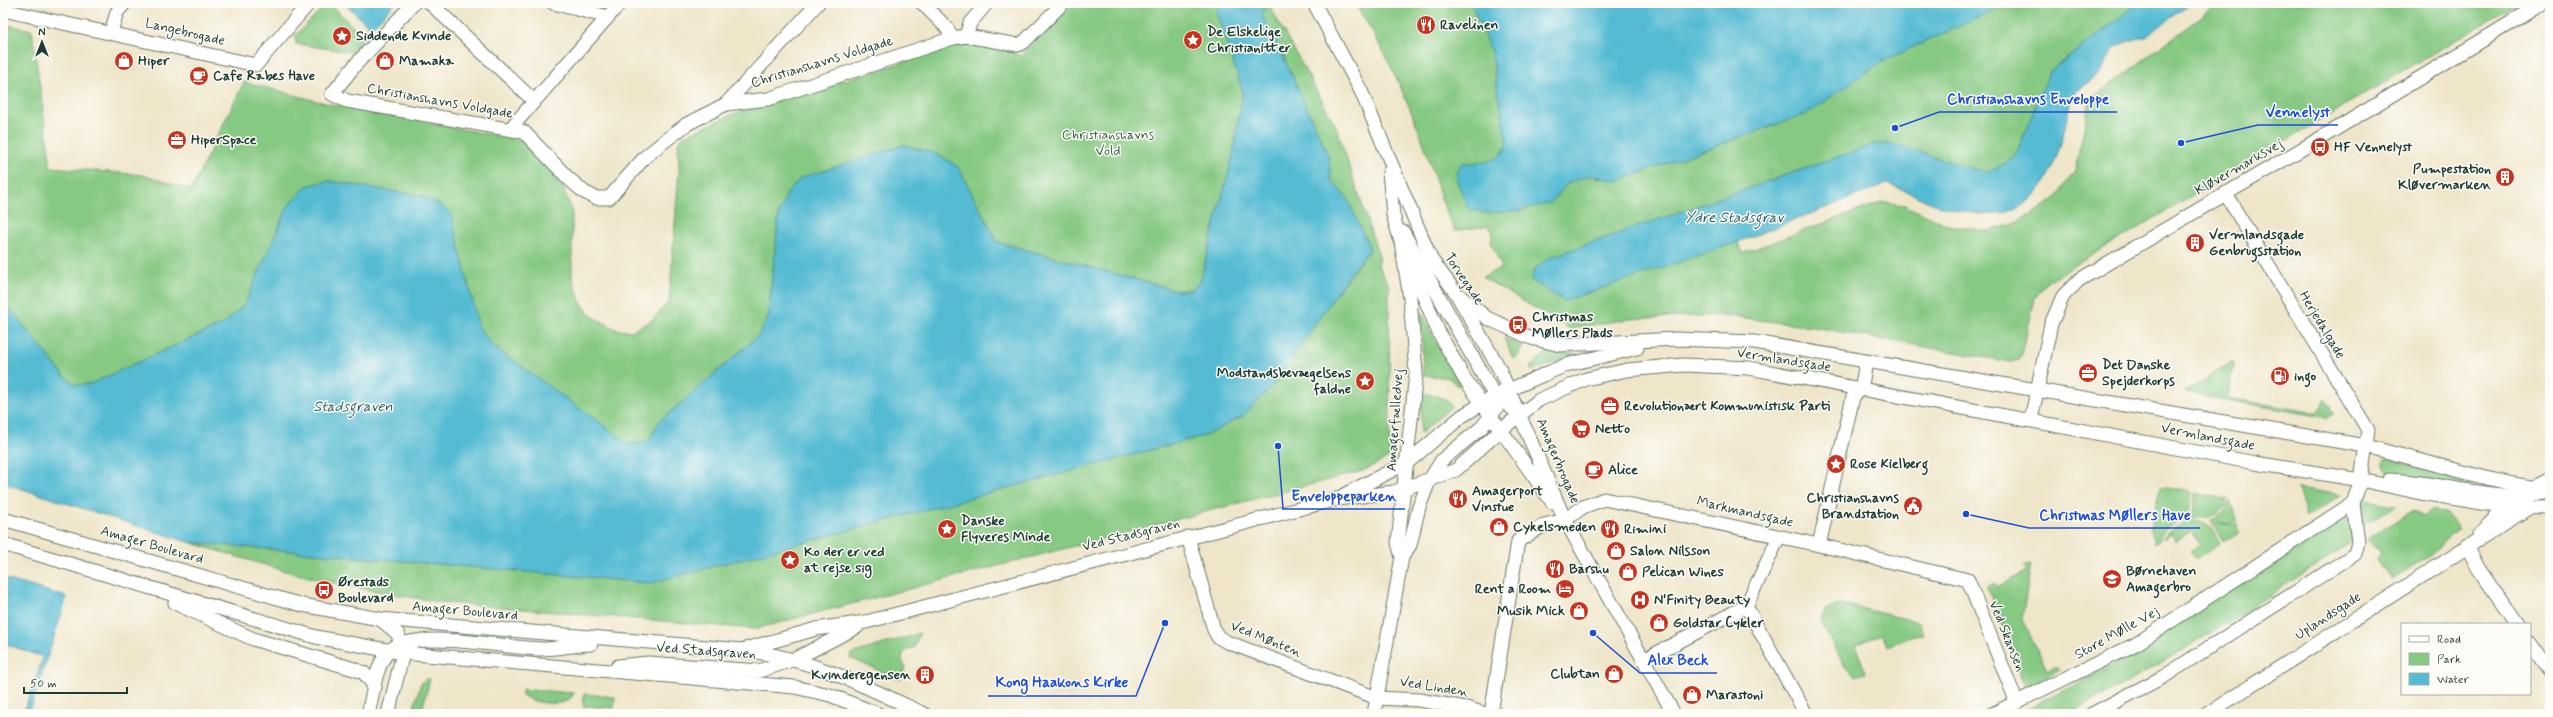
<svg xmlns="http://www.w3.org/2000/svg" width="2553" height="717" font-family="Mynerve,sans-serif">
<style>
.green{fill:#86c982;stroke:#52835b}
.water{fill:#55bbd3;stroke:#3a7c84}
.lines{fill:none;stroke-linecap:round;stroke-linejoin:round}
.minor-casing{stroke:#687868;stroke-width:15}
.minor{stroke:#fff;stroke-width:13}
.labels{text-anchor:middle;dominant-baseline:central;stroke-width:3;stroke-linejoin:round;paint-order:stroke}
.poi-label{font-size:14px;font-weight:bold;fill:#1f3d34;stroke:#fdfcf7;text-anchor:start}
.street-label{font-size:14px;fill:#1f3d34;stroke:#fdfcf7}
.park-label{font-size:14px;fill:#396048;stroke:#fdfcf7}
.water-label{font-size:15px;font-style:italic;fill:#2f6364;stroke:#fdfcf7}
.leader{fill:none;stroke:#1d4ed8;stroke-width:1.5}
.callout-dot{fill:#1d4ed8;stroke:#fdfcf7;stroke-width:1.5}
.callout-label{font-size:15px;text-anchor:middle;font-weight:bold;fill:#1d4ed8;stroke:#fdfcf7;stroke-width:3;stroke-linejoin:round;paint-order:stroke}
</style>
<rect width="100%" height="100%" fill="#fdfcf7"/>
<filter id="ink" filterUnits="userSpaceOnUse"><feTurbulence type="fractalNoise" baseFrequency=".025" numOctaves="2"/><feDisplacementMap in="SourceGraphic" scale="8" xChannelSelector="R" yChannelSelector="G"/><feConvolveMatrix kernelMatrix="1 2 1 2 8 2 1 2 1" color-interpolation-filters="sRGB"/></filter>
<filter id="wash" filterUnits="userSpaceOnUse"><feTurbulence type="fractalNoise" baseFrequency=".012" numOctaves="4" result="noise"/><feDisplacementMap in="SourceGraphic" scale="16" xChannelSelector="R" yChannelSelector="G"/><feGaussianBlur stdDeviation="0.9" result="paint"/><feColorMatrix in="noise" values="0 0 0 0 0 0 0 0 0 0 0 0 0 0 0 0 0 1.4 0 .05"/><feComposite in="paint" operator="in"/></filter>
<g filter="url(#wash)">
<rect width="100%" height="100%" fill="#efe6ca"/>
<g class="green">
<polygon points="327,3 330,3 351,25 366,36 352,52 296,44 295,36"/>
<polygon points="1074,3 1221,3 1216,11 1243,92 1233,155 1200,282 1192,289 1179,291 997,242 958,167 937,154 904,145 779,212 768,318 759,335 659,422 649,440 631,445 491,345 479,328 450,213 422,196 329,181 307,186 288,206 245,304 225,323 90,384 76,385 65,377 3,300 3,24 32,30 51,167 143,175 191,190 244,82 325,103 525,141 559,178 572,210 572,276 580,301 590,315 618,330 632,331 652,320 669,302 679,169 678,143 682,137 733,114 963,44 1012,51 1020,56"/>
<polygon points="1255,3 1268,3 1336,126 1380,259 1377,264 1389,285 1390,457 1363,471 755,629 439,602 353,587 292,573 188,542 651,583 1207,435 1243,416 1370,249 1347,198 1331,180 1328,155 1281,51 1262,15 1265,11 1262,5 1258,6"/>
<path d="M1354,3H1471L1491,52L1507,143C1501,165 1482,162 1462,163L1550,203C1574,175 1581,173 1617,181L1808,113L1881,62L2009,3H2139L2049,72L2018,150L2009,162L1989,171L1977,170L1893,144H1875L1548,258L1564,301L1738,242L1743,253L1882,202L1904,205L1947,225L1988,231L2017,223L2056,198L2075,171L2090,100L2219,3H2518L2047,282L2035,298L2022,354L2018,360L2010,362L1813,327L1721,315L1628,319L1570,329L1482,277L1502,267L1491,243L1493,232L1488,226L1455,231C1440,203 1434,171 1423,142C1405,94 1383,45 1354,3Z"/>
<polygon points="1419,313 1422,313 1446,363 1462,384 1457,386 1449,378 1423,375 1422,338"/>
<polygon points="1504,338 1523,346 1518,356 1513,359"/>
<polygon points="1547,352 1577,354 1532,371 1530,367"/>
<polygon points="2232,362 2235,368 2232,370 2228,398 2317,413 2326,399 2334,413 2328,418 2185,393"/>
<path d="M1422,393C1434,395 1444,396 1452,406L1420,434Z"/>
<polygon points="2391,459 2474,482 2474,485 2472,487 2389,472 2383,464 2385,460"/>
<path d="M2160,487L2192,492C2188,524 2187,511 2166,529C2161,534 2160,541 2154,544L2150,530Z"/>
<polygon points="2299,488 2341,495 2305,518"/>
<path d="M2195,493L2227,499C2223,517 2205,519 2190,518L2194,508Z"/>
<polygon points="2230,500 2237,522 2225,524 2210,521 2223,513"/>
<polygon points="2364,500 2396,505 2396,506 2361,526 2360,511"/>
<polygon points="2414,510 2424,515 2431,510 2446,513 2459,529 2427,557 2391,580 2377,560 2381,554 2367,538"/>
<polygon points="2349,513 2353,541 2204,638 2111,691 2067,714 2017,714 2100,672"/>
<path d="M2187,521C2209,521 2210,526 2220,544L2196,560L2190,551L2200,544L2192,531L2176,541L2171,534L2163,539L2168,532Z"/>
<polygon points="2212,524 2237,525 2239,532 2223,542"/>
<polygon points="2028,564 2031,564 2022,619 2047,670 2056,666 2060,669 2026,688 1987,587 1995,583 1997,587 2027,571 2024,566"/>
<path d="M1842,604L1919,622L1924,634L1915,635L1887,646L1882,634L1855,645L1866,673L1855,676L1845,667L1820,621C1825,609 1829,606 1842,604Z"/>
<path d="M920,633L914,648C904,649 901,654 903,663L906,667L900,680L850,658L851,654Z"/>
<polygon points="426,679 430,679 421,714 412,714 421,683"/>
<path d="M522,689L574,693C569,709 533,704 522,695Z"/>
<polygon points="584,694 615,697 614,708 583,706"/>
</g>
<g class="water">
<polygon points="344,3 395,3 371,28"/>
<polygon points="1221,3 1262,5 1265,11 1262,15 1281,51 1328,155 1331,180 1347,198 1370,249 1347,277 1276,382 1243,416 1207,435 651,583 188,542 3,483 3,300 65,377 76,385 90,384 225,323 245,304 288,206 307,186 329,181 422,196 440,205 451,213 479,328 491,345 631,445 649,440 659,422 759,335 768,318 779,213 788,192 801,178 904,145 937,154 958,167 997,242 1179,291 1192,289 1200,282 1233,155 1243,92 1216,11"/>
<path d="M1471,3H2009L1881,62L1808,113L1617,181L1591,175L1568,183L1550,203L1517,211L1483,213L1468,208L1457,181L1456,171L1462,163C1481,162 1501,165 1507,143L1491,52Z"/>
<path d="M2139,3H2191L2146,36L2129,41L2114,48L2100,73L2071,96C2064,137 2052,203 2004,213C1983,217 1961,211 1941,206C1922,201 1906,189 1887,184L1738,242L1564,301L1531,280L1535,269L1548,258L1875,144H1893L1977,170L1989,171L2009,162L2018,150L2049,72Z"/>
<polygon points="3,578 67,597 29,714 23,714 43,657 3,643"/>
</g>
</g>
<g filter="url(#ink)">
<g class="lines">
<g class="minor-casing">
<g id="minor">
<polyline points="414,3 357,63 332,94 347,101 524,132 568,178 584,192 596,198 609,198 645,157 666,140 687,124 726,104 768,99 953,38 966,36 1018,45 1024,42 1063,3"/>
<polyline points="430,3 534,101"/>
<polyline points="553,3 608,17"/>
<polyline points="922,3 946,27 953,38"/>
<polyline points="1314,3 1361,91 1431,259 1456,293 1499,368 1565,520 1674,714"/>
<polyline points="3,10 256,65 309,3"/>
<polyline points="111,32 117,12 125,3"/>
<polyline points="966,36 970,23 987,3"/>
<polyline points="726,104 818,3"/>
<polyline points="511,128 620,3"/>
<polyline points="1403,232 1489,386 1495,396 1520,414"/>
<polyline points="1410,262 1438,331 1464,378 1552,502"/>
<polyline points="1456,293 1487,318 1531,338 1560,345 1676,339 1754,342 2366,446 2490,479 2550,491"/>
<polyline points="2031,420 2051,324 2063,296 2079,280 2336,129 2543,3"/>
<path d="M2389,480C2440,481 2491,502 2542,493"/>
<polyline points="2529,489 2550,478"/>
<polyline points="1344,495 1408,462 1462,416 1495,396 1566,365 1637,348"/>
<path d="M3,519L302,605L380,619L742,650C808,657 865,686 924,714"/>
<polyline points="2480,533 2510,503"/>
<polyline points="1188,537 1214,630 1218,637 1227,642 1377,698 1419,700 1466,708 1485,714"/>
<polyline points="3,544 316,637 403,653 794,687 830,695 878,714"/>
<polyline points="1819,545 1853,397 1861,389 1866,363"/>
<polyline points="2467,546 2478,568 2517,624"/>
<polyline points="1402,557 1410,545 1419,507 1429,481 1442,460 1482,427 1496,409"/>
<polyline points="175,603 253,639 354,669 364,673 375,687"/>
<polyline points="1746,606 1806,714"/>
<polyline points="380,619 398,634 403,653 388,714"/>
<polyline points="2530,643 2550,672"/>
<polyline points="742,650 816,629 866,622 1337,499 1394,492 1456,470 1502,429 1539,400 1586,379 1627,370 1684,365 1749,368 2255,463 2361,480 2421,493 2506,507 2550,508"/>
<polyline points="1644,660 1746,606 1779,537"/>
<polyline points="618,666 648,663 759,671 795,659 857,627"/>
<path d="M368,714C373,695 375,665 389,651C412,628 506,648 540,649C557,649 574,645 591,644"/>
<polyline points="1374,714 1402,557 1398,543 1416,373 1410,298 1401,242 1393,215 1389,172"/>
<polyline points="1491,714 1518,541 1544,525 1565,520 1583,507 1604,499 1819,545 1968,580 2017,703"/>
<polyline points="1992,714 2136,644 2353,503 2361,480 2368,430 2225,193"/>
<polyline points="2092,714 2163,677 2355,554 2358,542 2353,503"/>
<polyline points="2207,714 2530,507"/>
</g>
</g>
<use href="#minor" class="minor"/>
</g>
</g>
<defs>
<g id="restaurant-disc" transform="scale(1)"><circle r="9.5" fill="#c8321e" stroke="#fdfcf7"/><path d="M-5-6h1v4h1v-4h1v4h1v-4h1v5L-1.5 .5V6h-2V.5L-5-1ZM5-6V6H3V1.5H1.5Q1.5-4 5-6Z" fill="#fff"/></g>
<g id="sight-disc" transform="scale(1)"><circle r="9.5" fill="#c8321e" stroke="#fdfcf7"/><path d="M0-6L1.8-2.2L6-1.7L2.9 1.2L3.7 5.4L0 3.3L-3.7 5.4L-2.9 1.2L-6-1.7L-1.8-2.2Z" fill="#fff"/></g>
<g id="shop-disc" transform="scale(1)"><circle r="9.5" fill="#c8321e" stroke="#fdfcf7"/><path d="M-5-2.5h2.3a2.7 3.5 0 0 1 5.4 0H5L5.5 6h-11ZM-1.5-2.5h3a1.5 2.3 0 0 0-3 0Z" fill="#fff"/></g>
<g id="cafe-disc" transform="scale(1)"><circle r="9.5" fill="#c8321e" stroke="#fdfcf7"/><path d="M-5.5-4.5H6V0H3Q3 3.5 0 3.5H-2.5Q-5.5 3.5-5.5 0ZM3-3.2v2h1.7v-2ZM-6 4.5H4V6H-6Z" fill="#fff"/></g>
<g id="office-disc" transform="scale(1)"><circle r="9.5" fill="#c8321e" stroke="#fdfcf7"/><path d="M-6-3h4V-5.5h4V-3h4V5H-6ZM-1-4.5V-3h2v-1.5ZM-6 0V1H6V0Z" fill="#fff"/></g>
<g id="bus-disc" transform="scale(1)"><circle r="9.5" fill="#c8321e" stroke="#fdfcf7"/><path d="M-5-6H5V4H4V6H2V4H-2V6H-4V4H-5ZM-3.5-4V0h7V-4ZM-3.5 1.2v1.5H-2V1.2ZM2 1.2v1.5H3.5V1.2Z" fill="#fff"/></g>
<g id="building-disc" transform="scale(1)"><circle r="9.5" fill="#c8321e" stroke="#fdfcf7"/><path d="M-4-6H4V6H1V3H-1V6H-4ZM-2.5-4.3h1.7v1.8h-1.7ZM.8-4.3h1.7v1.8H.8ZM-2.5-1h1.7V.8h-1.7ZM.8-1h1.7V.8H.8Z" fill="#fff"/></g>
<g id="fuel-disc" transform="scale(1)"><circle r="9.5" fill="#c8321e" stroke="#fdfcf7"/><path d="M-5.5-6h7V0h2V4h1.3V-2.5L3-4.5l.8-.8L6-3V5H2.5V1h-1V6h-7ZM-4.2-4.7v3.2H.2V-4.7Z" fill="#fff"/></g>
<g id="supermarket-disc" transform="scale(1)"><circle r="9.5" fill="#c8321e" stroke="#fdfcf7"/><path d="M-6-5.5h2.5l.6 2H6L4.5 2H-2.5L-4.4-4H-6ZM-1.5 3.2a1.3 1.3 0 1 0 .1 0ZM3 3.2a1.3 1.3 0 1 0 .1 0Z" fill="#fff"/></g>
<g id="civic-disc" transform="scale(1)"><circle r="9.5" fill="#c8321e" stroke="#fdfcf7"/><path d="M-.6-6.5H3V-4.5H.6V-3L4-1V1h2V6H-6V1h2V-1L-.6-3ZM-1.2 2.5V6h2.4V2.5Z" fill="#fff"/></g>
<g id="school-disc" transform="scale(1)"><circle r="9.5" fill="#c8321e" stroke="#fdfcf7"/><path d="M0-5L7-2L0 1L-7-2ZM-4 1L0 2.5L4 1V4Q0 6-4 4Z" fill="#fff"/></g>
<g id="hotel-disc" transform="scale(1)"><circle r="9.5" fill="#c8321e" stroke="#fdfcf7"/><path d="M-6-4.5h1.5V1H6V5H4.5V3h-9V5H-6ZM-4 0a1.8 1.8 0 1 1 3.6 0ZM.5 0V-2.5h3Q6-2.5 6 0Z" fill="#fff"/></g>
<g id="hospital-disc" transform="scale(1)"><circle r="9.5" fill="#c8321e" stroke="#fdfcf7"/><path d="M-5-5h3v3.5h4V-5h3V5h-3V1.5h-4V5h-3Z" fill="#fff"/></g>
</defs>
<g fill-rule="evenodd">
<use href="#restaurant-disc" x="1426" y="25"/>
<use href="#sight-disc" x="342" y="36"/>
<use href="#sight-disc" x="1193" y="40"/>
<use href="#shop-disc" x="124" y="61"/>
<use href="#shop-disc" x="385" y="61"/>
<use href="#cafe-disc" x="199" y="76"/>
<use href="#office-disc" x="177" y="140"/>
<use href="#bus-disc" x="2320" y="147"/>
<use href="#building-disc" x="2505" y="177"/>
<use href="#building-disc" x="2195" y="243"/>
<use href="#bus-disc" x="1518" y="325"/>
<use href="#office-disc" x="2088" y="373"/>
<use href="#fuel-disc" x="2280" y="376"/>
<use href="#sight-disc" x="1365" y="381"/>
<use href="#office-disc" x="1610" y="406"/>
<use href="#supermarket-disc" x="1581" y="429"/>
<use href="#sight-disc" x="1836" y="464"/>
<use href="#cafe-disc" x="1594" y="470"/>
<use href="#restaurant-disc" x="1458" y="499"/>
<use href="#civic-disc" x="1913" y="506"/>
<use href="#shop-disc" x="1499" y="527"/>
<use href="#sight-disc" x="947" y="529"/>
<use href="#restaurant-disc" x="1610" y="529"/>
<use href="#shop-disc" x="1616" y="551"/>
<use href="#sight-disc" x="790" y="560"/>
<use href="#restaurant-disc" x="1555" y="569"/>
<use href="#shop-disc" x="1628" y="572"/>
<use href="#school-disc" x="2112" y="579"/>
<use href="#hotel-disc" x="1565" y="589"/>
<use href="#bus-disc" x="324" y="590"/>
<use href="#hospital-disc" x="1640" y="600"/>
<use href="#shop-disc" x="1579" y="611"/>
<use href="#shop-disc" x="1659" y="623"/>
<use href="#shop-disc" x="1614" y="674"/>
<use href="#building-disc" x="925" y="675"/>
<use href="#shop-disc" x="1692" y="695"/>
</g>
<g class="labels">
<g class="poi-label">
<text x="1440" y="25">Ravelinen</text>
<text x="1207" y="32">De Elskelige<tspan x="1207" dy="16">Christianitter</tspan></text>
<text x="356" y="36">Siddende Kvinde</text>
<text x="138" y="61">Hiper</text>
<text x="399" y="61">Mamaka</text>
<text x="213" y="76">Cafe Rabes Have</text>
<text x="191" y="140">HiperSpace</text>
<text x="2334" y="147">HF Vennelyst</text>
<text x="2491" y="169" text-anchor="end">Pumpestation<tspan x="2491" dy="16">Kløvermarken</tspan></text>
<text x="2209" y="235">Vermlandsgade<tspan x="2209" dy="16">Genbrugsstation</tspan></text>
<text x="1532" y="317">Christmas<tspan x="1532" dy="16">Møllers Plads</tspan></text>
<text x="2102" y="365">Det Danske<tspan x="2102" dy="16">Spejderkorps</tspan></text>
<text x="1351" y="373" text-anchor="end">Modstandsbevægelsens<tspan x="1351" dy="16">faldne</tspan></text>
<text x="2294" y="376">ingo</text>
<text x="1624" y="406">Revolutionært Kommunistisk Parti</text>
<text x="1595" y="429">Netto</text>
<text x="1850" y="464">Rose Kielberg</text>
<text x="1608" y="470">Alice</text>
<text x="1472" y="491">Amagerport<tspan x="1472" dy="16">Vinstue</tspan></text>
<text x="1899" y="498" text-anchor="end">Christianshavns<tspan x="1899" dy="16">Brandstation</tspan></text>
<text x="961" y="521">Danske<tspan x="961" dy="16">Flyveres Minde</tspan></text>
<text x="1513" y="527">Cykelsmeden</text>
<text x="1624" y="529">Rimini</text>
<text x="1630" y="551">Salon Nilsson</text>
<text x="804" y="552">Ko der er ved<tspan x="804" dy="16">at rejse sig</tspan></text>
<text x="1569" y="569">Barshu</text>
<text x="2126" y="571">Børnehaven<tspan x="2126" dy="16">Amagerbro</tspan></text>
<text x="1642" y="572">Pelican Wines</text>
<text x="338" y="582">Ørestads<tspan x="338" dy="16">Boulevard</tspan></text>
<text x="1551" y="589" text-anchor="end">Rent a Room</text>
<text x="1654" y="600">N'Finity Beauty</text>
<text x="1565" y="611" text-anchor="end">Musik Mick</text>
<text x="1673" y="623">Goldstar Cykler</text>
<text x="1600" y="674" text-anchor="end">Clubtan</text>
<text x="911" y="675" text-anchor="end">Kvinderegensen</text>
<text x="1706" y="695">Marastoni</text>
</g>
<g class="street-label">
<text transform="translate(185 32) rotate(13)">Langebrogade</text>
<text transform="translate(822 62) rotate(-17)">Christianshavns Voldgade</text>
<text transform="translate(440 101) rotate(10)">Christianshavns Voldgade</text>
<text transform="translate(2239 167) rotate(-30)">Kløvermarksvej</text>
<text transform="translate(1464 279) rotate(56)">Torvegade</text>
<text transform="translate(2322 325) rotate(59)">Herjedalgade</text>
<text transform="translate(1784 360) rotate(9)">Vermlandsgade</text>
<text transform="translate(1395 420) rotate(-86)">Amagerfælledvej</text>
<text transform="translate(2208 437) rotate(11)">Vermlandsgade</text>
<text transform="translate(1558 461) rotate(67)">Amagerbrogade</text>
<text transform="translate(1745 512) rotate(13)">Markmandsgade</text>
<text transform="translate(1131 535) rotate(-14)">Ved Stadsgraven</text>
<text transform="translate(152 545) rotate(16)">Amager Boulevard</text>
<text transform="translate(465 611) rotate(5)">Amager Boulevard</text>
<text transform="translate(2328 616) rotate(-33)">Uplandsgade</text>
<text transform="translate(2117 633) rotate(-29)">Store Mølle Vej</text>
<text transform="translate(2007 636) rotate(68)">Ved Skansen</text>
<text transform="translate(1266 639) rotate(22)">Ved Mønten</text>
<text transform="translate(706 651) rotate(4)">Ved Stadsgraven</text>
<text transform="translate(1434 687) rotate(9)">Ved Linden</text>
</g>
<g class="park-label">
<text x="1108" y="135">Christianshavns<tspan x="1108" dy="16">Vold</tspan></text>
</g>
<g class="water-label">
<text x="1734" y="218">Ydre Stadsgrav</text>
<text x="353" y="407">Stadsgraven</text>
</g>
</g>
<path class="leader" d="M1895 128L1939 112H2117M2181 143L2258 125H2338M1278 446L1283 509H1405M1966 514L2029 528H2200M1593 633L1640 673H1717M1165 623L1136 696H988"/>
<g class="callout-dot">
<circle cx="1895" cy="128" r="4"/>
<circle cx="2181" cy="143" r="4"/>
<circle cx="1278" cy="446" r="4"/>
<circle cx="1966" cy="514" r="4"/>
<circle cx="1593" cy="633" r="4"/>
<circle cx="1165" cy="623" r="4"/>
</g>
<g class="callout-label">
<text x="2028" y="104">Christianshavns Enveloppe</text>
<text x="2298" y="117">Vennelyst</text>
<text x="1344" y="501">Enveloppeparken</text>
<text x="2115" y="520">Christmas Møllers Have</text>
<text x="1678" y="665">Alex Beck</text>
<text x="1062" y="687">Kong Haakons Kirke</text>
</g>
<rect width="2553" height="717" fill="none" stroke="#fdfcf7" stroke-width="16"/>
<rect x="2401" y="623" width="130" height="72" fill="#fdfcf7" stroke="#a4b0a9"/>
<rect x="2409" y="636" width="20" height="6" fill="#ffffff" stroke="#a4b0a9"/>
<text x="2437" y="643" font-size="12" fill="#1f3d34">Road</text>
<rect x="2409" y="653" width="20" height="12" fill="#86c982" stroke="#a4b0a9"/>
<text x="2437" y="663" font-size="12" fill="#1f3d34">Park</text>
<rect x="2409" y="673" width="20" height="12" fill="#55bbd3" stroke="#a4b0a9"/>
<text x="2437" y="683" font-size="12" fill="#1f3d34">Water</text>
<g transform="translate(42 42)" stroke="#fdfcf7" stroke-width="3" paint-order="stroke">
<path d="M0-3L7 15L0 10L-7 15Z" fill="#1f3d34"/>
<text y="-6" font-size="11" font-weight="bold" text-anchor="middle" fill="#1f3d34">N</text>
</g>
<path d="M24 687v6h103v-6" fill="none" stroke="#1f3d34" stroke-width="2"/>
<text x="30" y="687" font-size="12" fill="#1f3d34" stroke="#fdfcf7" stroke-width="3" paint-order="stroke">50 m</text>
</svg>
